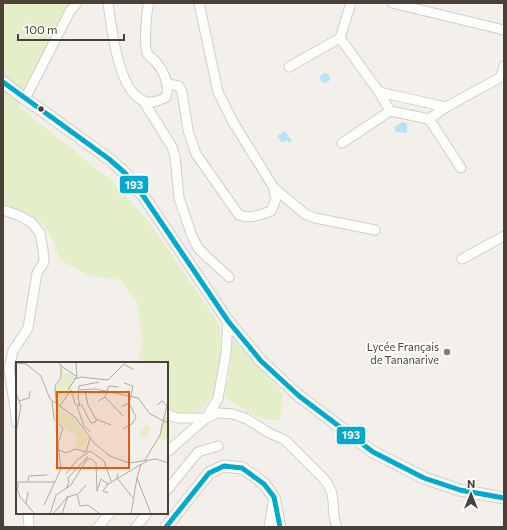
<svg xmlns="http://www.w3.org/2000/svg" width="507" height="530" font-family="Commissioner,sans-serif">
<style>
.green{fill:#e4efca}
.water{fill:#b9e2f4}
.lines{fill:none;stroke-linecap:round;stroke-linejoin:round}
.minor-casing{stroke:#d1cec9;stroke-width:11}
.tertiary-casing{stroke:#d1cec9;stroke-width:13}
.minor{stroke:#fdfdfc;stroke-width:9}
.tertiary{stroke:#fdfdfc;stroke-width:11}
.bus-1-casing{stroke:#fff;stroke-width:8}
.bus-1{stroke:#00a9ce;stroke-width:5}
.bus-dot{fill:#4b4136;stroke:#fff;stroke-width:1.5}
.poi-dot{fill:#867e76;stroke:#fff;stroke-width:1.5}
.labels{text-anchor:middle;dominant-baseline:central;stroke-width:4;stroke-linejoin:round;paint-order:stroke}
.poi-label{font-size:11px;fill:#4b4136;stroke:#fff;text-anchor:end}
.inset-road{fill:none;stroke:#b0aaa3;stroke-width:1}
.view{fill:#e8590c;fill-opacity:0.15;stroke:#e8590c;stroke-width:2}
.inset-edge{fill:none;stroke:#4b4136;stroke-width:2}
.line-badge{stroke:#fff;stroke-width:1.5}
.badge-label{font-size:11px;text-anchor:middle;font-weight:bold;fill:#fff}
</style>
<rect width="100%" height="100%" fill="#f3f0ec"/>
<g class="green">
<polygon points="3,3 73,3 54,43 18,106 113,182 148,220 220,325 221,355 214,393 199,414 167,411 167,363 138,363 143,338 136,300 120,280 87,275 59,259 53,240 41,222 3,203"/>
<path d="M233,339L283,393L281,407L282,417L279,420C260,422 243,409 228,400L224,389C233,372 230,357 233,339Z"/>
</g>
<g class="water">
<circle cx="325" cy="78" r="5"/>
<polygon points="403,122 407,124 407,133 396,132 394,127"/>
<polygon points="285,131 292,141 289,143 287,140 284,142 281,142 277,136"/>
</g>
<g class="lines">
<g class="minor-casing">
<g id="minor">
<path d="M108,3C112,29 120,125 166,97C170,85 164,72 156,62C153,59 149,56 147,53C144,45 146,12 149,3"/>
<polyline points="199,3 218,92 233,122 274,188 305,214 315,218 375,230"/>
<polyline points="392,3 504,30"/>
<polyline points="340,38 379,92 390,111 429,119 461,168"/>
<polyline points="289,67 340,38 351,3"/>
<path d="M168,84L179,86L182,92L188,130L196,154L239,215C250,219 260,215 271,211L276,199L274,191V188"/>
<polyline points="379,92 446,107 429,119"/>
<polyline points="25,99 70,11 77,3"/>
<polyline points="144,102 172,147 175,156 179,198 192,236 198,248 206,256 229,277"/>
<polyline points="446,107 501,77 504,66"/>
<polyline points="342,143 390,111"/>
<polyline points="3,210 18,215 32,223 40,233 43,250 44,262 37,273 28,328 13,351 9,368 17,423"/>
<polyline points="462,259 504,236"/>
<polyline points="167,414 177,418 206,418 218,399 226,353 228,321"/>
<path d="M167,452L206,418L218,413L233,414L247,419L269,433L285,440L324,479C339,497 329,508 337,527"/>
<polyline points="167,490 198,452 218,446"/>
<polyline points="28,513 29,527"/>
<polyline points="98,527 110,513"/>
<polyline points="136,527 147,513"/>
<polyline points="269,527 273,503"/>
</g>
</g>
<g class="tertiary-casing">
<g id="tertiary">
<polyline points="3,82 25,99 44,112 109,159 125,173 144,197 228,321 261,361 299,396 373,452 424,478 460,490 504,498"/>
<polyline points="166,527 209,473 224,466 242,468 253,475 264,484 274,497 280,527"/>
</g>
</g>
<use href="#minor" class="minor"/>
<use href="#tertiary" class="tertiary"/>
<g class="bus-1-casing">
<g id="bus-1">
<polyline points="3,82 109,159 125,173 144,197 228,321 261,361 299,396 373,452 424,478 460,490 504,498"/>
<polyline points="166,527 209,473 224,466 242,468 264,484 274,497 280,527"/>
</g>
</g>
<use href="#bus-1" class="bus-1"/>
</g>
<circle class="bus-dot" cx="41" cy="109" r="3.5"/>
<circle class="poi-dot" cx="447" cy="352" r="4"/>
<g class="labels">
<g class="poi-label">
<text x="439" y="346">Lycée Français<tspan x="439" dy="13">de Tananarive</tspan></text>
</g>
</g>
<g transform="translate(16 362)">
<rect width="152" height="152" fill="#f3f0ec"/>
<path d="M45,5L48,11H55L60,15L44,45L57,56L72,76L69,89L60,86V73L49,67L39,54L40,25L46,16ZM148,54L152,55V79L143,77ZM131,62L135,67L129,76H124L123,70Z" fill="#e4efca"/>
<path class="inset-road" d="M1,1L10,2L25,14L34,37L59,55L78,81L94,94L113,101L140,97L152,101M45,4L60,14M59,17L65,15L92,18L108,2L118,8M52,28L61,14L60,0M64,28L80,27L122,36L134,52L152,61M69,29L72,43L80,57L95,63M0,31L5,44L0,70M89,35L107,54M3,39L13,36L14,29M82,39L89,35L93,24L102,25M40,41L39,24L45,16V3L42,0M65,42L75,61L80,60V57M141,43L146,39L151,44M44,44L55,28L59,42L64,44L62,36L63,24L83,20M61,44L68,64L74,70M105,45L113,41L117,24L108,21M107,67L117,61L120,55L113,41M43,88L50,91L59,87L70,90L74,76M129,98L144,73L152,39M102,111L101,116L117,136M50,112L61,98L74,89L88,99L95,119M121,116L125,102M12,119L13,114L31,113M92,122L87,129L92,131M1,126L4,135L19,152M2,126V120H39M50,127L53,120L52,116L72,94M62,132L70,123M52,135L61,132L64,144L72,143L84,152M10,142L12,130M28,143L45,107L42,82L47,66L38,57L36,39M34,152L40,133L55,123L71,97H75L80,101L81,129L85,117L92,122L131,99M37,152L52,134L46,152M115,152L121,116L135,152"/>
<path class="view" d="M41,30H113V106H41Z"/>
<rect width="152" height="152" class="inset-edge"/>
</g>
<g class="line-badge">
<rect x="119" y="175" width="30" height="19" rx="4" fill="#00a9ce"/>
<rect x="336" y="426" width="30" height="19" rx="4" fill="#00a9ce"/>
</g>
<g class="badge-label">
<text x="134" y="189">193</text>
<text x="351" y="439">193</text>
</g>
<rect width="507" height="530" fill="none" stroke="#4b4136" stroke-width="8"/>
<g transform="translate(471 494)" stroke="#ffffff" stroke-width="3" paint-order="stroke">
<path d="M0-3L7 15L0 10L-7 15Z" fill="#4b4136"/>
<text y="-6" font-size="11" font-weight="bold" text-anchor="middle" fill="#4b4136">N</text>
</g>
<path d="M18 34v6h106v-6" fill="none" stroke="#4b4136" stroke-width="2"/>
<text x="24" y="34" font-size="12" fill="#4b4136" stroke="#ffffff" stroke-width="3" paint-order="stroke">100 m</text>
</svg>
